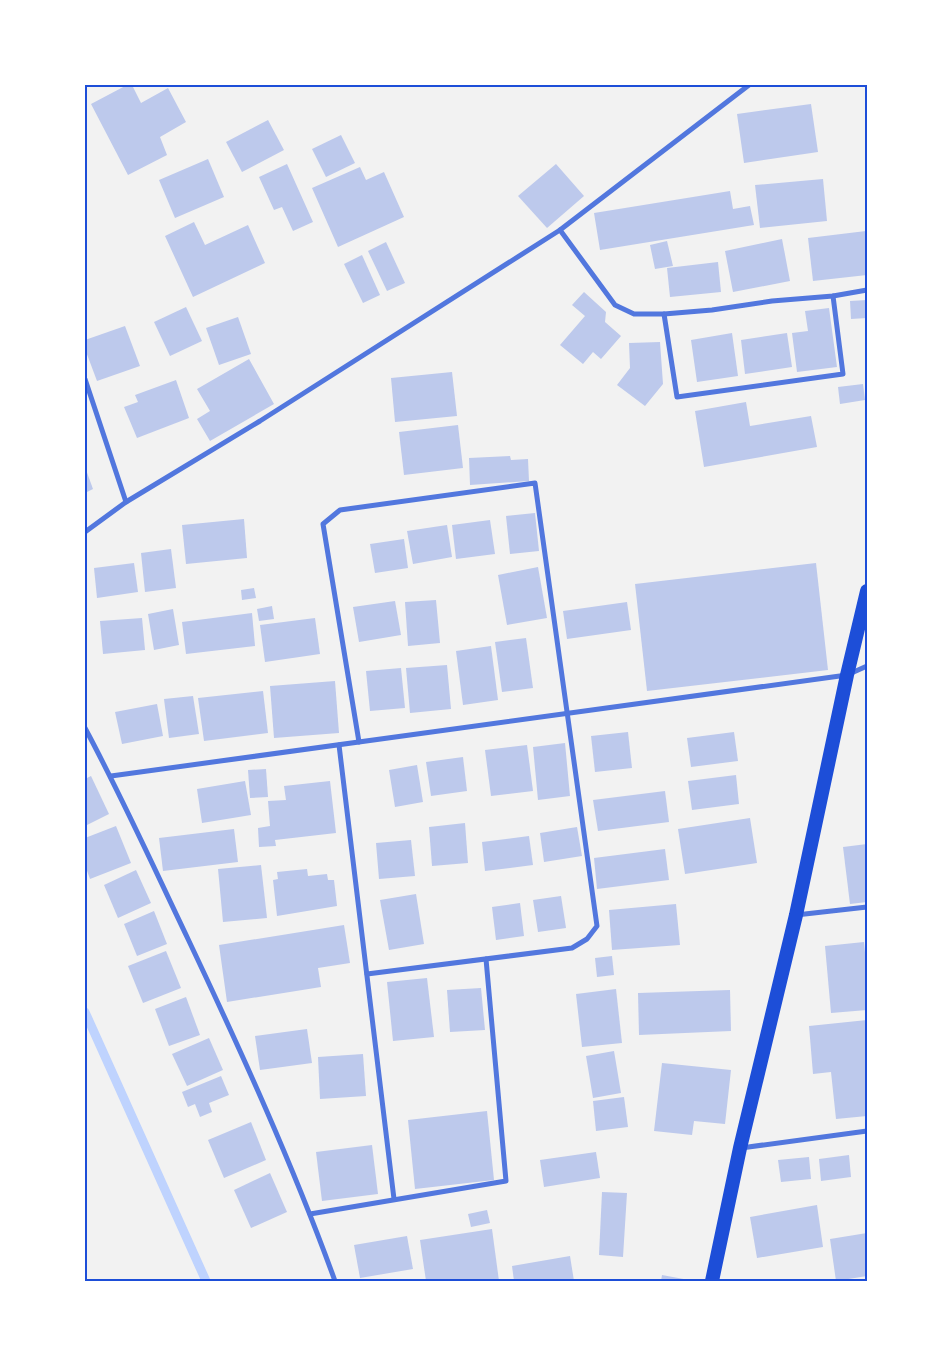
<svg xmlns="http://www.w3.org/2000/svg" width="952" height="1366" font-family="'Work Sans',sans-serif">
<style>
.lines{fill:none;stroke-linecap:round;stroke-linejoin:round}
.stream{stroke:#bfd3fe;stroke-width:9}
.building{fill:#bdc9ec}
.minor{stroke:#5277de;stroke-width:5}
.trunk{stroke:#1d4ed8;stroke-width:14}
.neatline{fill:none;stroke:#1d4ed8;stroke-width:2}
</style>
<rect width="100%" height="100%" fill="#f2f2f2"/>
<g class="lines">
<polyline class="stream" points="85,1012 206,1281"/>
</g>
<g class="building">
<polygon points="127,85 132,85 141,103 168,88 186,122 160,137 167,155 128,175 91,104"/>
<polygon points="811,104 818,152 744,163 737,114"/>
<polygon points="268,120 284,150 242,172 226,142"/>
<polygon points="341,135 355,163 326,177 312,149"/>
<polygon points="208,159 224,197 175,218 159,180"/>
<polygon points="287,164 313,222 293,231 282,207 274,210 259,177"/>
<polygon points="556,164 584,196 547,228 518,196"/>
<polygon points="360,167 366,180 384,172 404,217 338,247 312,188"/>
<polygon points="823,179 827,221 760,228 755,185"/>
<polygon points="730,191 733,209 750,206 754,225 600,250 594,213"/>
<polygon points="194,222 205,245 248,225 265,263 193,297 165,236"/>
<polygon points="866,231 867,275 813,281 808,238"/>
<polygon points="782,239 790,281 733,292 725,251"/>
<polygon points="667,241 673,266 655,269 650,245"/>
<polygon points="386,242 405,283 387,291 368,251"/>
<polygon points="362,255 380,295 363,303 344,264"/>
<polygon points="718,262 721,292 670,297 667,268"/>
<polygon points="584,292 606,312 605,322 621,336 601,359 593,352 583,364 560,345 585,316 572,305"/>
<polygon points="867,300 867,318 851,319 850,301"/>
<polygon points="186,307 202,341 170,356 154,322"/>
<polygon points="829,308 837,367 797,372 792,333 808,331 805,311"/>
<polygon points="238,317 251,354 219,365 206,328"/>
<polygon points="125,326 140,366 97,381 85,349 85,340"/>
<polygon points="732,333 738,376 697,382 691,340"/>
<polygon points="787,333 792,367 745,374 741,340"/>
<polygon points="660,342 663,384 645,406 617,385 630,368 629,343"/>
<polygon points="249,359 274,404 210,441 197,419 210,411 197,389"/>
<polygon points="452,372 457,416 395,422 391,378"/>
<polygon points="176,380 189,418 137,438 124,407 138,402 135,395"/>
<polygon points="863,384 865,400 840,404 838,387"/>
<polygon points="746,402 750,426 811,416 817,447 704,467 695,411"/>
<polygon points="458,425 463,468 404,475 399,432"/>
<polygon points="510,456 511,460 528,459 529,481 470,485 469,458"/>
<polygon points="85,467 93,489 85,493"/>
<polygon points="535,513 539,551 510,554 506,516"/>
<polygon points="244,519 247,558 186,564 182,525"/>
<polygon points="490,520 495,554 456,559 452,525"/>
<polygon points="447,525 452,557 413,564 407,531"/>
<polygon points="404,539 408,568 375,573 370,544"/>
<polygon points="171,549 176,588 145,592 141,553"/>
<polygon points="134,563 138,592 97,598 94,568"/>
<polygon points="816,563 828,670 647,691 635,584"/>
<polygon points="538,567 547,618 507,625 498,575"/>
<polygon points="254,588 256,598 242,600 241,590"/>
<polygon points="436,600 440,643 408,646 405,602"/>
<polygon points="395,601 401,635 359,642 353,607"/>
<polygon points="627,602 631,630 567,639 563,611"/>
<polygon points="272,606 274,619 259,621 257,609"/>
<polygon points="173,609 179,645 154,650 148,614"/>
<polygon points="252,613 255,646 186,654 182,622"/>
<polygon points="142,618 145,650 103,654 100,621"/>
<polygon points="315,618 320,654 265,662 260,625"/>
<polygon points="526,638 533,688 502,692 495,642"/>
<polygon points="491,646 498,700 463,705 456,651"/>
<polygon points="447,665 451,709 410,713 406,668"/>
<polygon points="401,668 405,708 370,711 366,671"/>
<polygon points="335,681 339,733 274,738 270,686"/>
<polygon points="263,691 268,733 204,741 198,698"/>
<polygon points="193,696 199,734 169,738 164,699"/>
<polygon points="157,704 163,736 122,744 115,712"/>
<polygon points="628,732 632,768 595,772 591,736"/>
<polygon points="734,732 738,761 691,767 687,738"/>
<polygon points="565,743 570,796 538,800 533,747"/>
<polygon points="527,745 533,791 491,796 485,750"/>
<polygon points="463,757 467,791 431,796 426,762"/>
<polygon points="417,765 423,802 395,807 389,770"/>
<polygon points="266,769 268,797 250,798 248,770"/>
<polygon points="736,775 739,804 692,810 688,781"/>
<polygon points="91,776 109,814 85,826 85,779"/>
<polygon points="245,781 251,815 202,823 197,789"/>
<polygon points="330,781 336,833 275,840 276,846 259,847 258,828 270,826 268,801 286,800 284,786"/>
<polygon points="665,791 669,822 598,831 593,800"/>
<polygon points="750,818 757,863 685,874 678,829"/>
<polygon points="465,823 468,863 432,866 429,827"/>
<polygon points="116,826 131,863 90,879 85,865 85,838"/>
<polygon points="577,827 582,856 544,862 540,833"/>
<polygon points="234,829 238,862 163,871 159,838"/>
<polygon points="529,836 533,865 485,871 482,842"/>
<polygon points="411,840 415,876 379,879 376,843"/>
<polygon points="867,844 867,902 850,904 843,847"/>
<polygon points="665,849 669,880 597,889 594,858"/>
<polygon points="261,865 267,918 223,922 218,869"/>
<polygon points="307,869 308,876 327,874 328,880 334,880 337,906 277,916 273,880 278,879 277,872"/>
<polygon points="136,870 151,903 118,918 104,885"/>
<polygon points="416,894 424,944 389,950 380,900"/>
<polygon points="561,896 566,928 538,932 533,900"/>
<polygon points="520,903 524,936 496,940 492,907"/>
<polygon points="676,904 680,945 612,950 609,910"/>
<polygon points="154,911 167,944 137,956 124,924"/>
<polygon points="344,925 350,963 318,968 321,987 227,1002 219,945"/>
<polygon points="864,942 867,973 867,1010 831,1013 825,946"/>
<polygon points="166,951 181,988 143,1003 128,966"/>
<polygon points="612,956 614,975 597,977 595,958"/>
<polygon points="427,978 434,1037 393,1041 387,982"/>
<polygon points="481,988 485,1030 450,1032 447,990"/>
<polygon points="616,989 622,1043 582,1047 576,994"/>
<polygon points="730,990 731,1031 639,1035 638,993"/>
<polygon points="186,997 200,1035 169,1046 155,1009"/>
<polygon points="867,1020 867,1116 836,1119 831,1072 813,1074 809,1026"/>
<polygon points="307,1029 312,1063 260,1070 255,1036"/>
<polygon points="209,1038 223,1070 187,1086 172,1054"/>
<polygon points="614,1051 621,1093 593,1098 586,1056"/>
<polygon points="363,1054 366,1096 320,1099 318,1057"/>
<polygon points="662,1063 731,1070 725,1124 694,1121 692,1135 654,1131"/>
<polygon points="221,1076 229,1095 209,1103 212,1112 200,1117 195,1104 188,1107 182,1092"/>
<polygon points="624,1097 628,1127 596,1131 593,1101"/>
<polygon points="487,1111 494,1180 415,1189 408,1120"/>
<polygon points="251,1122 266,1160 224,1178 208,1140"/>
<polygon points="372,1145 378,1194 322,1201 316,1152"/>
<polygon points="596,1152 600,1178 544,1187 540,1160"/>
<polygon points="849,1155 851,1177 821,1181 819,1159"/>
<polygon points="809,1157 811,1179 781,1182 778,1160"/>
<polygon points="270,1173 287,1212 251,1228 234,1190"/>
<polygon points="602,1192 627,1193 623,1257 599,1255"/>
<polygon points="817,1205 823,1247 757,1258 750,1217"/>
<polygon points="487,1210 490,1223 471,1227 468,1214"/>
<polygon points="492,1229 499,1281 426,1281 420,1240"/>
<polygon points="867,1233 867,1276 836,1281 830,1239"/>
<polygon points="407,1236 413,1269 360,1278 354,1245"/>
<polygon points="570,1256 574,1281 514,1281 512,1266"/>
<polygon points="662,1275 689,1280 689,1281 661,1281"/>
</g>
<g class="lines">
<g class="minor">
<polyline points="560,230 615,305 634,314 664,314 712,310 772,301 833,296 867,290"/>
<polyline points="664,314 677,397 843,374 833,296"/>
<polyline points="85,379 126,502"/>
<polyline points="85,532 126,502 260,421 560,230 749,85"/>
<path d="M85,728C122,797 154,868 188,939C241,1051 293,1165 335,1281"/>
<polyline points="359,742 323,524 340,510 535,483 597,926 587,939 572,948 367,974"/>
<polyline points="339,745 394,1199"/>
<polyline points="111,776 847,675 867,666"/>
<polyline points="796,915 867,907"/>
<polyline points="741,1148 867,1131"/>
<polyline points="310,1214 506,1181 486,959"/>
</g>
<polyline class="trunk" points="712,1281 740,1148 796,915 847,675 867,591"/>
</g>
<rect width="952" height="1366" fill="none" stroke="#ffffff" stroke-width="172"/>
<rect x="86" y="86" width="780" height="1194" class="neatline"/>
</svg>
